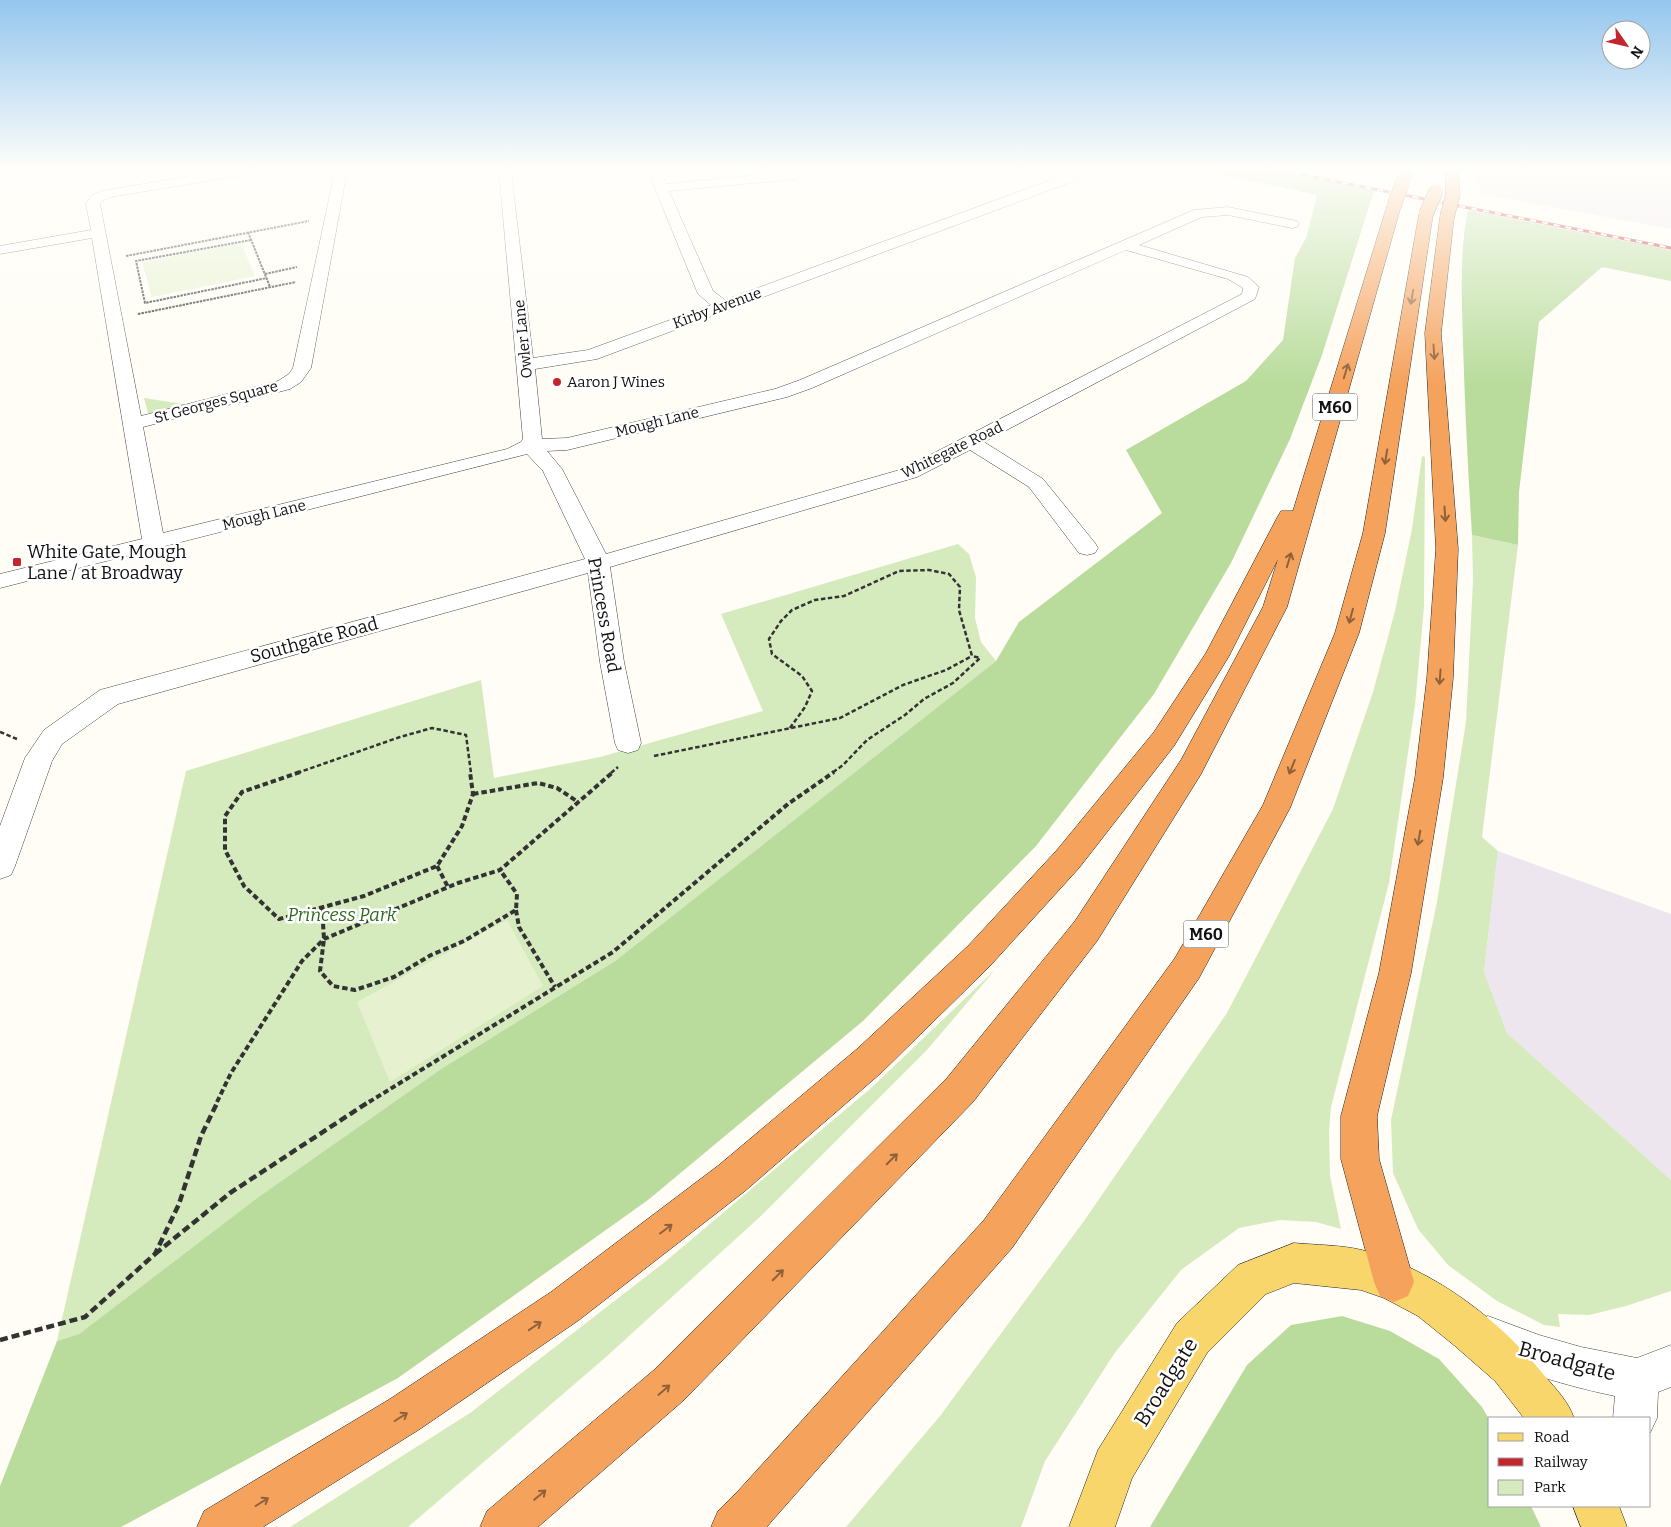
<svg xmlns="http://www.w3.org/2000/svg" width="1671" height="1527" font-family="Bitter,serif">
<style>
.industrial{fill:#eee6ef}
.green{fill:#d5ebbd}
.forest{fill:#b9dc9c}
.pitch{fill:#e6f2cf}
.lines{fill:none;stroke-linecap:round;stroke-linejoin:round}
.minor-casing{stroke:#444;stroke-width:1}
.major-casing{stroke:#222;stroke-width:1}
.highway-casing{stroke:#222;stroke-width:1}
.path-far3{stroke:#333;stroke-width:2;stroke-dasharray:2.5 1;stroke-linecap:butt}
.path-far2{stroke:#333;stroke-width:2.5;stroke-dasharray:4.5 2.5;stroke-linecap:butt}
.path-far1{stroke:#333;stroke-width:4;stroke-dasharray:5.5 3;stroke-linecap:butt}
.path{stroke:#333;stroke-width:4.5;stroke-dasharray:8 4;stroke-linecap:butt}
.minor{fill:#fff;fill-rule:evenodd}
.major{fill:#f9d66b;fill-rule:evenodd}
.highway{fill:#f5a25d;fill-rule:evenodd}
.rail-casing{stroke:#c4262e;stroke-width:3}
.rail{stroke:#fff;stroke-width:2;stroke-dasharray:6;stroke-linecap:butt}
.highway-bridge-casing{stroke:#222;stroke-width:15;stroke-linecap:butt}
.highway-bridge{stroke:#f5a25d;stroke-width:14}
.oneway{stroke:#8e613b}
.poi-dot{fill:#c4262e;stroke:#fff;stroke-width:2}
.labels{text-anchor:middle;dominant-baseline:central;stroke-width:5;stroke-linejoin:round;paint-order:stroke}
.far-street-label{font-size:15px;fill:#111;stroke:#fff}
.far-poi-label{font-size:15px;fill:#111;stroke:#fff;text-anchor:start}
.shield{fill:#fff;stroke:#585858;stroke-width:1}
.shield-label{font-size:16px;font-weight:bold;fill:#111}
.poi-label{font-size:18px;fill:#111;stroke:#fff;text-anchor:start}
.street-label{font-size:18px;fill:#111;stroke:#fff}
.park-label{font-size:18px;font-style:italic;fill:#2f6b1f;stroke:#fff}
.near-street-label{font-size:21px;fill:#111;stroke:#fff}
</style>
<rect width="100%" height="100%" fill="#fffdf5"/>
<g class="industrial">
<polygon points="1477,171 1671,171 1671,229 1482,194 1475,179"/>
<polygon points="1498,851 1671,914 1671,1180 1507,1033 1484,972"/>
</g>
<g class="green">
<polygon points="144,398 189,405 162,413 148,413"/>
<polygon points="1422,456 1425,457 1424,607 1415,705 1389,883 1331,1107 1329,1131 1330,1176 1341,1229 1316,1222 1280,1220 1239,1228 1181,1270 1114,1354 1045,1461 1021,1527 846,1527 940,1416 1084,1221 1227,1013 1333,809 1373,692 1395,611 1412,529"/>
<polygon points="1472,535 1518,545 1482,837 1498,851 1484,972 1507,1033 1671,1180 1671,1291 1626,1306 1589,1315 1558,1314 1560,1327 1544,1325 1497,1301 1448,1265 1418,1229 1393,1173 1391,1120 1437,902 1466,722 1473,580"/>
<polygon points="958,544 969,554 976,577 975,618 981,642 996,661 615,961 441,1069 257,1198 79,1334 57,1341 186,771 481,680 494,778 600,757 763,711 721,614"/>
<polygon points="995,970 927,1050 762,1215 606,1357 408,1527 290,1527 470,1413 666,1261 870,1089"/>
</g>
<g class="forest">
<polygon points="1206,171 1276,171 1374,191 1322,355 1290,439 1231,563 1154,694 1036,846 863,1021 648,1200 398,1378 121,1527 0,1527 0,1486 57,1341 79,1334 257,1198 441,1069 615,961 996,661 1019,622 1162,513 1126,450 1246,381 1283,340 1295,258 1306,238 1317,195"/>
<path d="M1468,210L1671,250V281L1602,267L1539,322L1519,492L1518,545L1472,535C1468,472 1465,408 1463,344C1462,300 1459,254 1468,210Z"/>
<polygon points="1342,1316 1390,1331 1439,1359 1482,1407 1490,1421 1490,1506 1531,1506 1541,1527 1150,1527 1247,1365 1291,1325"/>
</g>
<g class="pitch">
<polygon points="241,243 255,276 152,297 142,262"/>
<polygon points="507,920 543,986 390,1082 357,1002"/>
</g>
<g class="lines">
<g class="minor-casing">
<g id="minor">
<path d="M221,171H250L244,175L110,197L102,201L100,204L141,416L278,381L289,374L293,368L335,171H347L311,368L301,382L290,389L143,427L163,533L507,449L521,442L523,439L499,171H511L533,358L588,350L711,305L698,294L648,171H660L666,184L796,171L802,175L796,179L669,191L713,291L725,300L1064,175L1068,171L1082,172L1074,181L597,359L535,369L542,439L567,438L775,389L800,380L1194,210L1228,207L1292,220L1297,221L1299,224L1297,227L1292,228L1228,215L1202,217L1139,245L1248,277L1259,287L1255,299L984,442L1043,479L1095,543L1098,548L1095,553L1087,555L1079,553L1029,487L970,450L917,477L610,567L624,662L641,743L638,750L628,753L618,750L615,743L600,662L588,573L118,704L62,744L52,761L15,866L11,875L0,879V826L25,758L44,730L100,690L585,559L543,471L527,454L0,588V574L142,539L92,238L0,254V246L91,230L86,204L92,195L102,191ZM1126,250L1228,279L1243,288L1242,294L903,469L606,554L562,469L547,451L567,450L787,397L812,388Z"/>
<polygon points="929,171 945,171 945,172 939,176 930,174"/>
<path d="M1488,1316L1539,1335L1581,1347L1637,1358L1671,1345V1387L1658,1392L1657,1418L1650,1433V1418H1613L1615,1396C1566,1386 1519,1371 1473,1352L1467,1337L1473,1322Z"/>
</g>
</g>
<g class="major-casing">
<g id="major">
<path d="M1294,1243C1316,1245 1341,1245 1362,1250C1433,1269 1499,1319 1544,1375C1556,1389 1568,1401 1574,1418H1524L1495,1381L1455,1346L1418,1316L1384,1298L1361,1290L1294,1283L1266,1294L1207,1353L1132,1478L1115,1527H1069L1098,1450L1177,1323L1238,1265Z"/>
<polygon points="1573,1506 1619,1506 1627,1527 1581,1527"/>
</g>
</g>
<g class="highway-casing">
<g id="highway">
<polygon points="1402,171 1414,171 1407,187 1402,188 1395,184"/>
<polygon points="1446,171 1458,171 1460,194 1458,197 1448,197 1446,194"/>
<polygon points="1394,202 1401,206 1287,607 1201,774 1097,941 973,1102 684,1400 538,1527 480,1527 487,1511 654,1370 947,1078 1075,921 1181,760 1263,607 1278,559 1229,656 1174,746 1079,868 990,966 881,1073 745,1191 579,1320 420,1429 263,1527 197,1527 204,1511 390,1399 551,1292 719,1165 857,1049 968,946 1057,850 1154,732 1206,653 1278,516 1281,511 1293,511 1387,206"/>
<polygon points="1426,210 1433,214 1385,533 1359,633 1290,808 1199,978 1012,1248 771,1522 767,1527 711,1527 718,1511 739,1490 984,1220 1175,958 1263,805 1335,633 1363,533 1419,214"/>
<polygon points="1447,213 1454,217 1441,333 1458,549 1453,678 1443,778 1411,973 1377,1116 1379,1159 1414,1282 1408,1296 1394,1302 1380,1296 1374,1282 1341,1159 1341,1116 1379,973 1415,778 1427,678 1436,549 1425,333 1440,217"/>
</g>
</g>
<g class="path-far3">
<polyline points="248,232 270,287"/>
<polyline points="251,240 136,261 145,303 267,278"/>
<polyline points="126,256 309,221"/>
<polyline points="265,274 297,267"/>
<polyline points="138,314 296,282"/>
</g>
<g class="path-far2">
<polyline points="790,728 805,707 812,691 802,676 772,654 769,639 781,621 792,610 815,600 844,596 899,571 929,570 949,574 960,587 959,610 972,656 980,658 953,683 924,699 905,715 867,740 843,765 832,773"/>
<polyline points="0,732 17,739"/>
<polyline points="654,756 840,718 903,685 946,670 972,656"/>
<polyline points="297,773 400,737 432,728 466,735 471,773"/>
<polyline points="611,773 618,767"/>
</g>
<g class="path-far1">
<polyline points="300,772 242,792 225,816 225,850 244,886 279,919 364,896 437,866 462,826 473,794 470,772"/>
<polyline points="473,794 538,783 557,788 578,802"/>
<polyline points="437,866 448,887"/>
<polyline points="322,907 324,939 320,971 333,986 355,990 394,977 431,955 464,941 516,910 517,894 500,870"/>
<polyline points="516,910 519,927 555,987"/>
<polyline points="217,1102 231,1073 302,961 324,939 458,883 500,870 613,772"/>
<polyline points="369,1102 613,952 788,804 834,772"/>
</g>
<g class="path">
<polyline points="155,1254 230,1193 370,1101"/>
<polyline points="0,1340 85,1317 155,1254 179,1204 201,1136 218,1101"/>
</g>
<use href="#minor" class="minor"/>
<use href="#major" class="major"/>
<use href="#highway" class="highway"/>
<g class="rail-casing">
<polyline id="rail" points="1283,171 1671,248"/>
</g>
<use href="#rail" class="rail"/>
<g class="highway-bridge-casing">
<g id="highway-bridge">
<polyline points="1394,206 1402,184"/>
<polyline points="1426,214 1436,191"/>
<polyline points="1447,217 1453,194"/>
</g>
</g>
<use href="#highway-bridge" class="highway-bridge"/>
</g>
<defs><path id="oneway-shaft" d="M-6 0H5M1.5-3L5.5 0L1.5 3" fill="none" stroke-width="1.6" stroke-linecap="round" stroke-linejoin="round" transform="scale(1.25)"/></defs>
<g class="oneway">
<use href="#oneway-shaft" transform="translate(1412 297) rotate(100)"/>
<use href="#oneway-shaft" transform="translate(1434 352) rotate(86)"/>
<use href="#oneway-shaft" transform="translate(1346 371) rotate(-73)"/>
<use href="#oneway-shaft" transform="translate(1386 457) rotate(99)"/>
<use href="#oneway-shaft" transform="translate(1445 514) rotate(86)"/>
<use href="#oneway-shaft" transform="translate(1289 560) rotate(-73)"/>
<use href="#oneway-shaft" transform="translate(1351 616) rotate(105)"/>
<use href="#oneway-shaft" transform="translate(1440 677) rotate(94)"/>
<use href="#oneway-shaft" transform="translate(1292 767) rotate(112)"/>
<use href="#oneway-shaft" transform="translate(1419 838) rotate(100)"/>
<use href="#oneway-shaft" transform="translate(892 1159) rotate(-45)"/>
<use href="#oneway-shaft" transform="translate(666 1229) rotate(-37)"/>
<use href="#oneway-shaft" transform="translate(778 1275) rotate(-45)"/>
<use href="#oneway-shaft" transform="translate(535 1326) rotate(-34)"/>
<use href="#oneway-shaft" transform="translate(664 1390) rotate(-41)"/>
<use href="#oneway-shaft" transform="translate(401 1417) rotate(-32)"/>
<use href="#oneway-shaft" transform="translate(540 1495) rotate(-40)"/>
<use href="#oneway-shaft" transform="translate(262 1502) rotate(-32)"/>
</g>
<linearGradient id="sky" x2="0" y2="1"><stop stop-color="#95c6ee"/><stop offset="0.44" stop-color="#fffefa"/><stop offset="1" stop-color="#fffefa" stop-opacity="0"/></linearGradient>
<rect width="1671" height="385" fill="url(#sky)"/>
<g class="poi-dot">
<circle cx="557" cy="382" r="5"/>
<rect x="12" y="557" width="10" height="10" rx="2.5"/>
</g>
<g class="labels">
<g class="far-street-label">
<text transform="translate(717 308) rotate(-20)">Kirby Avenue</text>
<text transform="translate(523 339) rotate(-96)">Owler Lane</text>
<text transform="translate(216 402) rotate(-15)">St Georges Square</text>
<text transform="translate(657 422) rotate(-14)">Mough Lane</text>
<text transform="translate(952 450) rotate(-26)">Whitegate Road</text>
<text transform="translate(264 515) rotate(-14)">Mough Lane</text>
</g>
<g class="far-poi-label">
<text x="567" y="382">Aaron J Wines</text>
</g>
<g class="shield">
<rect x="1312.5" y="393.5" width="45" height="27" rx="4"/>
<rect x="1183.5" y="920.5" width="45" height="27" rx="4"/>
</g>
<g class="shield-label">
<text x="1335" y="407">M60</text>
<text x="1206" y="934">M60</text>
</g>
<g class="poi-label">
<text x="27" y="552">White Gate, Mough<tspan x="27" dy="21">Lane / at Broadway</tspan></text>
</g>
<g class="street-label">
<text transform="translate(604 615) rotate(80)">Princess Road</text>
<text transform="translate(314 640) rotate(-15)">Southgate Road</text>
</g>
<g class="park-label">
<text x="342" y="915">Princess Park</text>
</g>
<g class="near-street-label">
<text transform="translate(1567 1361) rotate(15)">Broadgate</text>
<text transform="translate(1166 1382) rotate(-58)">Broadgate</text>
</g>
</g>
<rect x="1488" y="1417" width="162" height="90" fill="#ffffff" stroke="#a0a0a0"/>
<rect x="1498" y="1433" width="25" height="8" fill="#f9d66b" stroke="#a0a0a0"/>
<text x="1534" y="1442" font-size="15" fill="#111111">Road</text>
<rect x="1498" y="1458" width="25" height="8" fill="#c4262e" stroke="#a0a0a0"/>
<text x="1534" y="1467" font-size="15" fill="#111111">Railway</text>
<rect x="1498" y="1480" width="25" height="15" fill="#d5ebbd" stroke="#a0a0a0"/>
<text x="1534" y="1492" font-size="15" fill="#111111">Park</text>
<g transform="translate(1626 45) rotate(124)"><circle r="24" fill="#ffffff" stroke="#a0a0a0"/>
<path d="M0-4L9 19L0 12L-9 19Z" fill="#c4262e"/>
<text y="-8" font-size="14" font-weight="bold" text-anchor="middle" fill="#111111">N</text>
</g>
</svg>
